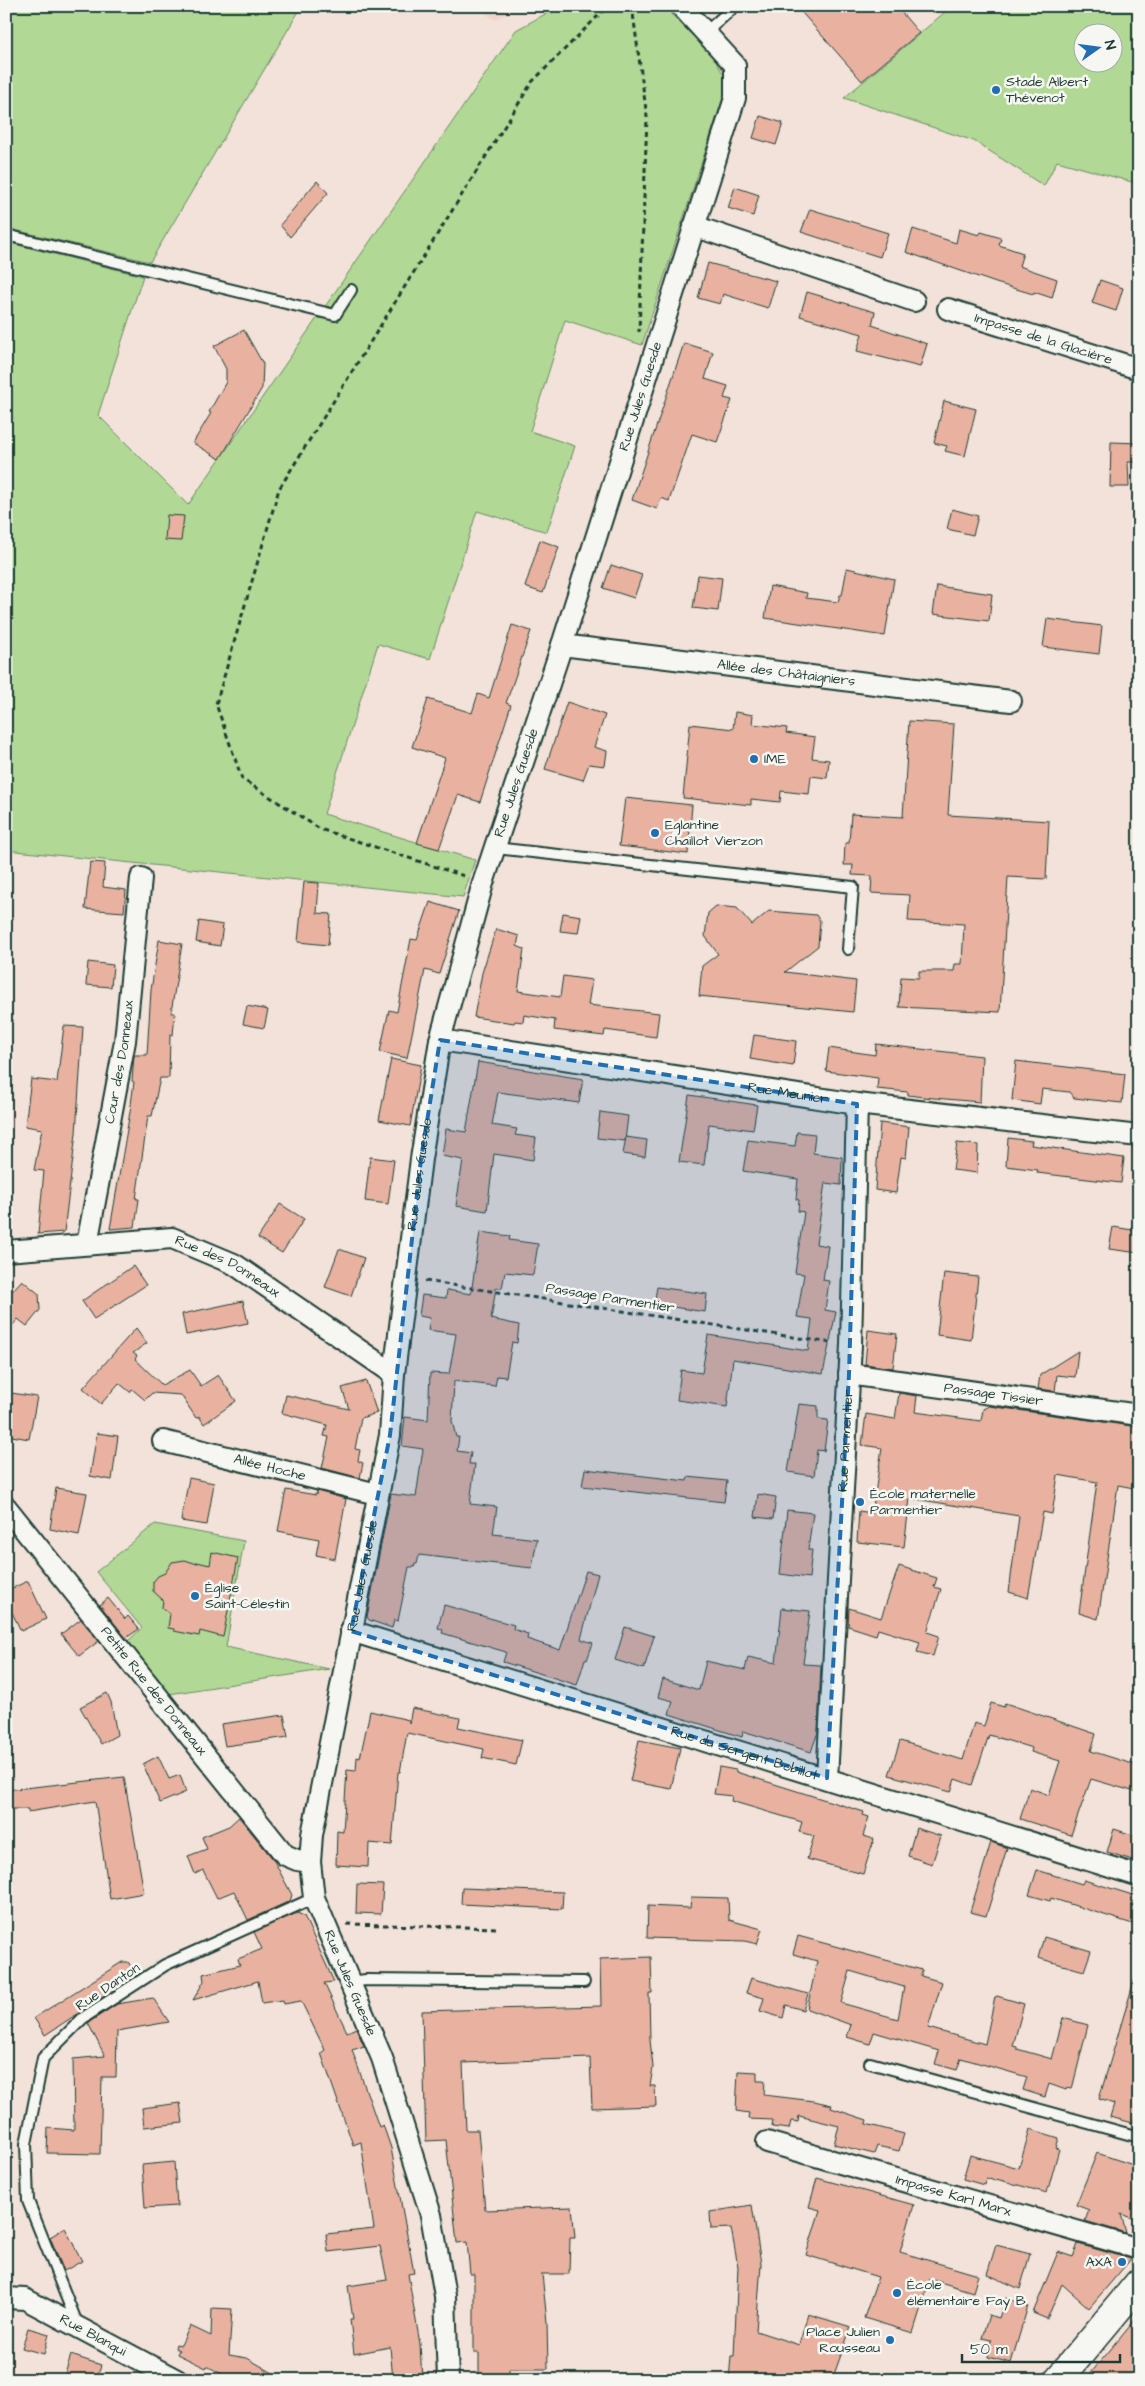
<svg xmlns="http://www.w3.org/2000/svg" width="1145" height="2386" font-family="'Architects Daughter',sans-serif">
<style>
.built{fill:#efd4c8}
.green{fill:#b1d894;stroke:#688a64;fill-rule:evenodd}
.building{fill:#e9b2a0;stroke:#1f3d34;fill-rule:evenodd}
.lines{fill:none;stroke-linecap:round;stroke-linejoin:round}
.lane-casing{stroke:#1f3d34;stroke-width:14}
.street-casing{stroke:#1f3d34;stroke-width:24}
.primary-casing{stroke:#1f3d34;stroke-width:31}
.path{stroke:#1f3d34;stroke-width:3;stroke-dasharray:5 4;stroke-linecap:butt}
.lane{stroke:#f6f6f2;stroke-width:10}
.street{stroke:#f6f6f2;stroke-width:20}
.primary{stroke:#f6f6f2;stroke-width:28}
.marked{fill:#1f6fb2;fill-opacity:0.2;stroke:#1f6fb2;stroke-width:4;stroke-dasharray:10 6;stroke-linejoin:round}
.poi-dot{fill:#1f6fb2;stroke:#f6f6f2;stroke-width:2}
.labels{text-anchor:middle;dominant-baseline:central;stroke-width:5;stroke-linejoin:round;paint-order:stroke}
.poi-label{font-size:14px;fill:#1f3d34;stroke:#f6f6f2;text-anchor:start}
.street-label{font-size:14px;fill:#1f3d34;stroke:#f6f6f2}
</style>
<rect width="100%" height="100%" fill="#f2e2d9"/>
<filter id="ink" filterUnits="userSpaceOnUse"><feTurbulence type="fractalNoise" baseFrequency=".02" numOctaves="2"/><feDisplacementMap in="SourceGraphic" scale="10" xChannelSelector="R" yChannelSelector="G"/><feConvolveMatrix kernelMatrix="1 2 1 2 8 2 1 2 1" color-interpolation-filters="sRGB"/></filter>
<g filter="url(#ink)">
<polygon class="built" points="476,6 520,6 495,20"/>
<g class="green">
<polygon points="6,6 302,6 150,262 6,228"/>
<polygon points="560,6 663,6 712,55 728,82 642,345 565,320 530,431 575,446 547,532 477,511 430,659 378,644 324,814 475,860 463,897 6,850 6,242 143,276 98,415 188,505 516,30"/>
<path d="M952,6H1139V184L1057,161L1044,186L974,141L844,98ZM1082,32H1112V62H1082Z"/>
<polygon points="155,1524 244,1541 226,1647 329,1669 169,1694 128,1641 142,1628 96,1572"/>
</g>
<g class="building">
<polygon points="796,6 896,6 919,33 862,81"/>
<polygon points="760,116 783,123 776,145 753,138"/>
<polygon points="317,181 328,193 290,237 280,225"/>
<polygon points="735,187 759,195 753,216 728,208"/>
<polygon points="810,209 888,233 880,257 801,232"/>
<polygon points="913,229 956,243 959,229 979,235 981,232 1001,238 999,245 1023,253 1019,266 1057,279 1052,298 1034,292 1033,294 996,283 906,252"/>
<polygon points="708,263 776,281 768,308 723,294 720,304 698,298"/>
<polygon points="1100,280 1123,288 1116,311 1092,303"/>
<polygon points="807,292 875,312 872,325 927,344 920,367 857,351 862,334 800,316"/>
<polygon points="244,330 263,364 262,388 220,459 193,443 211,413 209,412 226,382 226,369 214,346"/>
<polygon points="684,343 713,352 705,379 728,386 724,398 732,400 717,442 692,434 669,501 661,498 657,509 632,500"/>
<polygon points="944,401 976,409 965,456 945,451 947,446 934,443"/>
<polygon points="1111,442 1139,443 1139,462 1128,462 1129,487 1110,487"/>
<polygon points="952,509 978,516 973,535 947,529"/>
<polygon points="167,515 184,516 181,541 165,540"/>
<polygon points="540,540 559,547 543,593 525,587"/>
<polygon points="611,565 642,575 634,598 603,588"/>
<polygon points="847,568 894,579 885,636 765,618 770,586 807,593 806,598 838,602 840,595 842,595"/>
<polygon points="698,575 722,578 718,611 693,608"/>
<polygon points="937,586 992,594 989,621 933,614"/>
<polygon points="1047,619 1102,626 1099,654 1043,647"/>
<polygon points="512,625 531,631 506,703 511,705 480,802 458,795 439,849 417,843 445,758 412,747 428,699 472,713 478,694 489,698"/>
<polygon points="567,702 605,715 594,747 607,751 605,766 589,764 583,780 545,769"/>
<polygon points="735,712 753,715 752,724 787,728 786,733 815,737 812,758 829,760 827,778 811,776 809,794 781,791 780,802 751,799 751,805 683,798 690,724 733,729"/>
<polygon points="909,721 954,724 948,815 1049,821 1046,879 1008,877 1000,1012 899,1007 901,977 919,978 919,971 954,971 955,964 962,964 964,924 908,921 910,895 871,893 872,876 852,875 853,865 844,865 845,843 849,843 851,814 903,817"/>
<polygon points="625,798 692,805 688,854 619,846"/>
<polygon points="90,862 105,863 103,887 126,890 124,912 85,909"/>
<polygon points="304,882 319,883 317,913 331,914 328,945 298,942"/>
<polygon points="430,902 459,911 439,974 425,970 407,1058 380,1052 389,1010 397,1012 411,939 417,940"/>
<polygon points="716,906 737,908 752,925 769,911 816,915 820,921 818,946 785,972 856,981 853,1012 699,996 702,966 718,954 705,936 708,913"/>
<polygon points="563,913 581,916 578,933 560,931"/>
<polygon points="199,921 223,925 220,946 196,942"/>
<polygon points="496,929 519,936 517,946 524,949 518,991 560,997 563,976 592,980 588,1005 659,1013 656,1037 605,1030 604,1036 554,1030 555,1020 524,1015 523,1022 515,1021 514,1023 474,1017 482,973"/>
<polygon points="159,940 182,944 171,1013 175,1013 173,1035 170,1034 169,1078 160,1078 152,1116 148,1116 136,1199 139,1199 135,1227 110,1229 130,1112 134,1082 132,1081 134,1055 147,1055 151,990"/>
<polygon points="88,962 113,965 111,987 86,985"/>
<polygon points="247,1006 268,1010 264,1028 243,1024"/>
<polygon points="64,1026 83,1027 76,1133 64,1232 38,1234 44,1171 34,1170 42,1129 25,1126 31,1079 57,1082"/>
<polygon points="754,1035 796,1041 793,1066 750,1059"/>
<polygon points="876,1044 982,1056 980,1102 923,1097 908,1095 908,1092 877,1089 878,1078 826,1071 829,1048 875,1055"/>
<polygon points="391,1059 421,1065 410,1126 379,1120"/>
<polygon points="1016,1061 1125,1074 1122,1103 1074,1098 1069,1092 1042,1089 1040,1104 1012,1100"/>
<polygon points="478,1062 583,1079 579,1103 498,1092 492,1125 517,1129 515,1135 536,1138 533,1160 494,1154 487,1211 456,1206 463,1160 442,1156 446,1129 466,1132"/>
<polygon points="689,1095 757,1105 753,1130 709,1124 704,1165 679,1162"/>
<polygon points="600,1112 628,1116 625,1141 597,1138"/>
<polygon points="880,1123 909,1127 906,1158 901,1157 896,1193 875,1190"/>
<polygon points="797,1132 815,1134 813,1153 842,1157 841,1185 825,1183 816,1244 828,1246 823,1280 829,1281 825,1310 836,1312 823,1374 733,1359 727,1407 677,1400 681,1370 702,1373 708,1335 808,1351 812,1319 797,1317 804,1274 795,1273 804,1212 798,1211 799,1200 796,1199 798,1179 743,1171 748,1140 795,1146"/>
<polygon points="626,1137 647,1140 645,1157 623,1154"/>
<polygon points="1008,1138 1032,1141 1031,1145 1124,1158 1121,1183 1037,1173 1038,1170 1006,1166"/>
<polygon points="957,1143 978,1145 977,1173 953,1170"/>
<polygon points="370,1157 394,1160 388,1204 365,1201"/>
<polygon points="280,1204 304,1219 282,1253 258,1238"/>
<polygon points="1113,1227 1139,1231 1139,1253 1109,1249"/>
<polygon points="480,1232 510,1236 509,1240 538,1244 533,1275 505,1272 502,1288 496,1288 491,1319 519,1325 517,1343 512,1342 506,1377 497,1376 495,1386 454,1381 452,1421 456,1437 459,1437 457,1451 471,1453 469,1464 475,1464 470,1504 497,1507 493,1534 537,1539 532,1568 419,1555 417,1564 415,1564 414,1567 409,1567 398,1621 394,1620 392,1628 369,1620 367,1617 391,1494 416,1497 423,1449 402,1446 405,1417 428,1420 430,1373 449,1374 456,1334 428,1330 430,1318 419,1316 422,1295 446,1298 447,1290 471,1294"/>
<polygon points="339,1249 364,1258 351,1296 325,1287"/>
<polygon points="133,1266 146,1285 94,1319 82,1301"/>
<polygon points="944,1273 978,1277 971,1340 937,1335"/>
<polygon points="22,1280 39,1294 40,1310 27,1326 18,1319 6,1333 6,1298"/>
<polygon points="657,1287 707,1294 705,1312 654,1304"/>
<polygon points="243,1301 248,1323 186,1335 182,1314"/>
<polygon points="136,1328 147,1343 133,1353 137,1356 135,1359 162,1385 190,1370 201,1386 218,1375 236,1401 204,1424 199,1416 196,1418 181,1395 152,1393 145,1400 132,1389 130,1392 119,1383 101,1404 83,1388"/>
<polygon points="868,1330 897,1334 893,1368 865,1364"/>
<polygon points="1078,1351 1075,1377 1057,1375 1055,1391 1038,1389 1040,1375"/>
<polygon points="366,1381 377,1413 361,1418 355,1449 360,1450 358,1461 363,1463 360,1478 322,1468 329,1437 324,1436 327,1425 282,1413 286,1395 349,1409 342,1388"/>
<polygon points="11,1393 37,1397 29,1439 6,1435"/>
<polygon points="899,1393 917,1396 915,1412 981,1421 983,1409 989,1406 1139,1427 1135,1471 1139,1472 1139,1489 1118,1485 1098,1619 1079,1613 1097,1482 1058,1475 1052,1514 1043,1512 1028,1598 1009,1592 1019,1516 910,1498 904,1547 857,1542 859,1511 872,1513 882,1448 862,1445 866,1414 895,1419"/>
<polygon points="799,1404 818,1406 818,1419 828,1420 824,1451 817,1450 814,1476 788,1472"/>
<polygon points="97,1433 118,1436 112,1480 90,1476"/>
<polygon points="585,1469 687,1481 688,1477 727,1481 724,1502 582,1486"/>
<polygon points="189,1478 214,1483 207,1525 181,1521"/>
<polygon points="56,1488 87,1493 79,1535 50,1529"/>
<polygon points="286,1490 316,1495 317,1491 346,1499 335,1559 316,1555 319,1539 278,1531"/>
<polygon points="758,1494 776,1497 773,1519 755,1517"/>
<polygon points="787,1510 813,1513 808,1550 812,1550 809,1578 780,1574"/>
<polygon points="212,1552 238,1558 223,1637 200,1631 199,1636 174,1631 174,1629 168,1628 170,1614 162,1608 163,1600 153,1591 153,1582 158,1576 165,1573 172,1562 185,1560 197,1564 197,1562 210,1565"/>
<polygon points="899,1566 937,1578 934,1587 941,1589 927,1632 939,1636 933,1656 917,1652 920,1642 878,1629 876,1635 848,1626 849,1608 881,1618"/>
<polygon points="586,1571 598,1574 581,1639 593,1643 587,1660 585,1659 577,1685 503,1662 506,1652 442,1633 443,1630 438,1628 444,1605 514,1625 513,1629 528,1634 527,1639 560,1650"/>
<polygon points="28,1581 46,1619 21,1631 6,1600 6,1591"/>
<polygon points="108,1598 125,1619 128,1616 139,1629 126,1638 100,1605"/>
<polygon points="782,1608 810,1611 803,1664 821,1665 818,1732 811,1752 743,1731 742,1737 669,1714 673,1701 658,1697 663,1679 699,1690 706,1661 745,1670 748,1657 776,1663"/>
<polygon points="81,1619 99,1641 79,1656 61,1634"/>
<polygon points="625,1627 654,1636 644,1669 615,1660"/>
<polygon points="107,1693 111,1702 117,1735 101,1744 80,1707"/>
<polygon points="991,1703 1004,1707 1005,1703 1096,1734 1091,1751 1139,1766 1139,1793 1091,1779 1071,1835 1020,1819 1030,1788 1049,1795 1060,1761 1031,1752 1032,1748 989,1735 972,1785 955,1779 951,1792 889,1775 900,1741 963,1760 974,1723 984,1726"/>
<polygon points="412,1708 460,1718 458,1727 522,1740 516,1765 482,1758 484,1749 407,1733 400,1772 398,1772 392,1845 369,1843 368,1867 336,1865 337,1831 343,1832 347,1770 356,1771 357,1757 360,1758 370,1711 409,1720 409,1724"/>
<polygon points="284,1715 288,1737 225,1746 221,1724"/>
<polygon points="639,1740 680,1748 671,1789 630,1781"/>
<polygon points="158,1756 169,1779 180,1775 186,1792 160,1803 143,1764"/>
<polygon points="719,1767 736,1770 736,1772 864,1812 863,1815 869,1817 863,1836 874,1839 863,1874 807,1859 814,1836 799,1832 802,1822 731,1801 732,1796 714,1794"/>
<polygon points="124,1777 144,1893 110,1899 95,1801 28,1812 28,1809 6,1809 6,1790"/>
<polygon points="239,1817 273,1859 292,1895 290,1901 248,1920 234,1891 217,1898 203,1870 195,1874 188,1856 207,1849 202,1837 229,1826"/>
<polygon points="916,1828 941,1836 932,1864 908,1856"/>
<polygon points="1114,1829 1139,1837 1139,1862 1107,1852"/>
<polygon points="991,1842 1007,1848 986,1916 970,1912"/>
<polygon points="1037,1870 1082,1884 1084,1880 1139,1897 1139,1926 1051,1898 1050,1901 1029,1895"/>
<polygon points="357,1884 383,1885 381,1914 356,1913"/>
<polygon points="462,1888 563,1892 562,1909 461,1904"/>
<polygon points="691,1897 728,1898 729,1920 762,1929 757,1944 745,1941 647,1938 648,1906 690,1908"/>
<polygon points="297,1913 304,1916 334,1982 324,1983 347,2032 356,2028 364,2046 352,2050 379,2127 383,2125 391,2148 414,2273 408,2274 420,2344 422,2380 393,2380 390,2347 354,2354 350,2319 353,2319 348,2286 387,2280 380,2246 328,2252 326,2234 374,2229 361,2142 353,2145 321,2053 325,2050 301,2001 284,2004 283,2000 262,2003 258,1981 193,2000 204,1981 203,1974 240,1965 238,1959 262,1949 254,1932"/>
<path d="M798,1936L922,1970L921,1976L942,1982L928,2028L985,2044L995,1997L997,1996L1024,2004L1013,2046L1017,2047V2049L1052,2059L1063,2018L1088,2025L1072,2089L1067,2088L1066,2090L1049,2084L1045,2097L1023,2090L1027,2077L961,2058L957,2070L935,2064L939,2051L874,2032L870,2044L847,2037L851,2025L807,2009L817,1961L793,1954ZM850,1971L904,1987L898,2019L841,2003Z"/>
<polygon points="1044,1937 1091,1951 1084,1971 1038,1958"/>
<polygon points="651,1957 652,1993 649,1993 650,2040 653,2067 650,2086 655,2086 656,2106 592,2108 590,2058 463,2063 466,2130 478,2130 485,2210 572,2207 575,2238 570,2238 569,2274 542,2274 547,2322 548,2369 509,2369 509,2380 479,2380 479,2353 474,2353 474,2274 470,2274 467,2242 457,2243 446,2140 426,2141 422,2011 601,2006 600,1959"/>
<polygon points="122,1962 128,1962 137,1975 45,2035 34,2018"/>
<polygon points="751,1978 808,1994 803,2010 786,2005 783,2018 760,2011 764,1998 746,1993"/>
<polygon points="1134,1981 1139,1982 1139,2104 1133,2123 1110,2117 1114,2104 1099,2099"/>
<polygon points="153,1998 169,2022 117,2031 116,2077 102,2077 100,2154 47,2153 48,2128 74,2130 73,2059 105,2056 88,2023 117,2004"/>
<polygon points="738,2071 757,2072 757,2081 765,2081 764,2095 814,2101 832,2105 831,2108 867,2120 866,2124 904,2134 899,2151 877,2146 874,2154 834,2144 839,2126 799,2116 798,2122 791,2121 789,2129 772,2127 773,2120 748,2119 749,2113 736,2111"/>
<polygon points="180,2103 183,2123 144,2127 142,2108"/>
<polygon points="1030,2129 1059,2138 1056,2148 1059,2149 1047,2193 996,2179 995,2181 986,2178 984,2185 963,2179 970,2155 1019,2168"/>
<polygon points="1097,2153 1139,2167 1139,2221 1121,2214 1126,2233 1085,2221 1089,2210 1076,2205"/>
<polygon points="174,2162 177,2206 145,2208 142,2165"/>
<polygon points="817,2178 914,2205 900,2252 978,2275 973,2292 930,2279 913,2333 864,2318 878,2277 806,2255 820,2210 809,2207"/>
<polygon points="752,2205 761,2264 756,2331 799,2345 808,2314 851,2327 832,2380 729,2380 731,2356 734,2356 738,2267 731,2228 711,2229 710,2212"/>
<polygon points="65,2228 82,2261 64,2271 50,2237"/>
<polygon points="1078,2244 1131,2259 1089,2308 1062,2284 1047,2319 1033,2313 1058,2252 1073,2257"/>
<polygon points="996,2245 1030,2254 1020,2289 987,2274"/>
<polygon points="1006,2298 1028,2306 1011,2363 988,2357 991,2340 982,2338 989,2315 999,2318"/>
<polygon points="212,2308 232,2309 229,2355 247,2358 285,2380 233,2380 207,2366 206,2368 177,2354 179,2350 175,2348 176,2344 181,2345 190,2326 211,2336"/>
<polygon points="1139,2315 1139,2380 1085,2380 1121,2337"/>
<polygon points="28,2328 49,2334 44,2354 22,2348"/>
<polygon points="71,2355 101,2365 96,2380 63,2380"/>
</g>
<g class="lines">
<g class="lane-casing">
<g id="lane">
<polyline points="706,32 735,6"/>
<polyline points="6,235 335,315 351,290"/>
<polyline points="495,848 853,887 848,949"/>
<polyline points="349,1982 366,1980 584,1982"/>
<polyline points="870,2063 1139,2137"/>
<polyline points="78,2326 28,2201 26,2144 43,2058 83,2018 165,1965 314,1898"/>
</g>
</g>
<g class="street-casing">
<g id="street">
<polyline points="694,226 914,301"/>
<path id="s1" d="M948,309L1139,369"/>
<path id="s2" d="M562,645L1011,701"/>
<path id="s3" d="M440,1040L857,1104L1139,1136"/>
<path id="s4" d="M87,1244L125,1041L141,878"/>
<path id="s5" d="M6,1251L172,1238L234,1264L394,1374"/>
<path id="s6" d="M849,1374L1139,1415"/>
<path id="s7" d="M163,1441L377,1494"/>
<path id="s8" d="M6,1507L285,1855L297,1860L310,1862"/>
<path id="s9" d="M351,1631L1139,1876"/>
<path id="s10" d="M827,1778L851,1345L857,1104"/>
<path id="s11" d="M767,2142L1139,2249"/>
<path id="s12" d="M6,2298L25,2299L177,2380"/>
<path id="s13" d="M448,2380L445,2296L431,2215L382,2058L314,1898L310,1862L312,1835L390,1435L394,1374L421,1159L440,1040L483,883L562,645L735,98V65L681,6"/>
</g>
</g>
<g class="primary-casing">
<polyline id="primary" points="1058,2380 1139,2283"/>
</g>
<g class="path">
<polyline points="632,6 647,117 639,332"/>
<polyline points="464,876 320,829 242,779 216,704 279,489 532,82 608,6"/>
<polyline points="425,1281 832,1343"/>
<polyline points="347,1924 497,1928"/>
</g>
<use href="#lane" class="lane"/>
<use href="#street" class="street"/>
<use href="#primary" class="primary"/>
</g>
</g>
<path class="marked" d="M440,1040L857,1104L849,1374L827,1778L351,1631L390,1435L421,1159Z"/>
<g class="poi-dot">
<circle cx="996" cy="90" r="5"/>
<circle cx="754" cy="759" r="5"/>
<circle cx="655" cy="833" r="5"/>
<circle cx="860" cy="1502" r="5"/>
<circle cx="195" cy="1596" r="5"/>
<circle cx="1122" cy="2262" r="5"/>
<circle cx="897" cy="2293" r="5"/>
<circle cx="890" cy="2340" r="5"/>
</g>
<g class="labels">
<g class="poi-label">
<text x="1006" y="82">Stade Albert<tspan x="1006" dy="16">Thévenot</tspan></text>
<text x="764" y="759">IME</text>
<text x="665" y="825">Eglantine<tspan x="665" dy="16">Chaillot Vierzon</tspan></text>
<text x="870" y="1494">École maternelle<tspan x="870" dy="16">Parmentier</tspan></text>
<text x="205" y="1588">Église<tspan x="205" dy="16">Saint-Célestin</tspan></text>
<text x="1112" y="2262" text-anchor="end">AXA</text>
<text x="907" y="2285">École<tspan x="907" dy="16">élémentaire Fay B</tspan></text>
<text x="880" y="2332" text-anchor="end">Place Julien<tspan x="880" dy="16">Rousseau</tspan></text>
</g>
<g class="street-label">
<text stroke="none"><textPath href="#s1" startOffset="100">Impasse de la Glacière</textPath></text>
<text stroke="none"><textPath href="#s13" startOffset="2048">Rue Jules Guesde</textPath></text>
<text stroke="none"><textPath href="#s2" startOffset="226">Allée des Châtaigniers</textPath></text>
<text stroke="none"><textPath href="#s13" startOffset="1642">Rue Jules Guesde</textPath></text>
<text stroke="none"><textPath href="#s4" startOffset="185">Cour des Donneaux</textPath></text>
<text stroke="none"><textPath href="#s3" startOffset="352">Rue Meunier</textPath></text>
<text stroke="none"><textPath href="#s13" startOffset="1238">Rue Jules Guesde</textPath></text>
<text stroke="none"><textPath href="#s5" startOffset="229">Rue des Donneaux</textPath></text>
<text transform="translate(610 1298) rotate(9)">Passage Parmentier</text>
<text stroke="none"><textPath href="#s6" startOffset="146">Passage Tissier</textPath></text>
<text stroke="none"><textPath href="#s10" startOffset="338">Rue Parmentier</textPath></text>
<text stroke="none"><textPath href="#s7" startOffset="110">Allée Hoche</textPath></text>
<text stroke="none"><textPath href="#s13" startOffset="832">Rue Jules Guesde</textPath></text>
<text stroke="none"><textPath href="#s8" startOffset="236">Petite Rue des Donneaux</textPath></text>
<text stroke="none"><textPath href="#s9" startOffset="412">Rue du Sergent Bobillot</textPath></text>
<text transform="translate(350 1983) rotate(67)">Rue Jules Guesde</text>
<text transform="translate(108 1987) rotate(-34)">Rue Danton</text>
<text stroke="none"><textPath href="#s11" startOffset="194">Impasse Karl Marx</textPath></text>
<text stroke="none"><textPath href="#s12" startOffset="96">Rue Blanqui</textPath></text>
</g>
</g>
<rect width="1145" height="2386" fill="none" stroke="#f6f6f2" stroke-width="25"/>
<rect x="12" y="12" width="1120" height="2361" fill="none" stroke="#1f3d34" stroke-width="2" filter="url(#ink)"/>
<g transform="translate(1098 48) rotate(76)"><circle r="24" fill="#f6f6f2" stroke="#a0aca6"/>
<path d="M0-4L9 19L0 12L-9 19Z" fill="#1f6fb2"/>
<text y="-8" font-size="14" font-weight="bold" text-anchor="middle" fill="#1f3d34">N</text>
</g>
<path d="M962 2354v8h158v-8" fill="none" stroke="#1f3d34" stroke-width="2.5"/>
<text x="970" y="2354" font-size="15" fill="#1f3d34" stroke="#f6f6f2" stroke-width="4" paint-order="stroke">50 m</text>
</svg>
